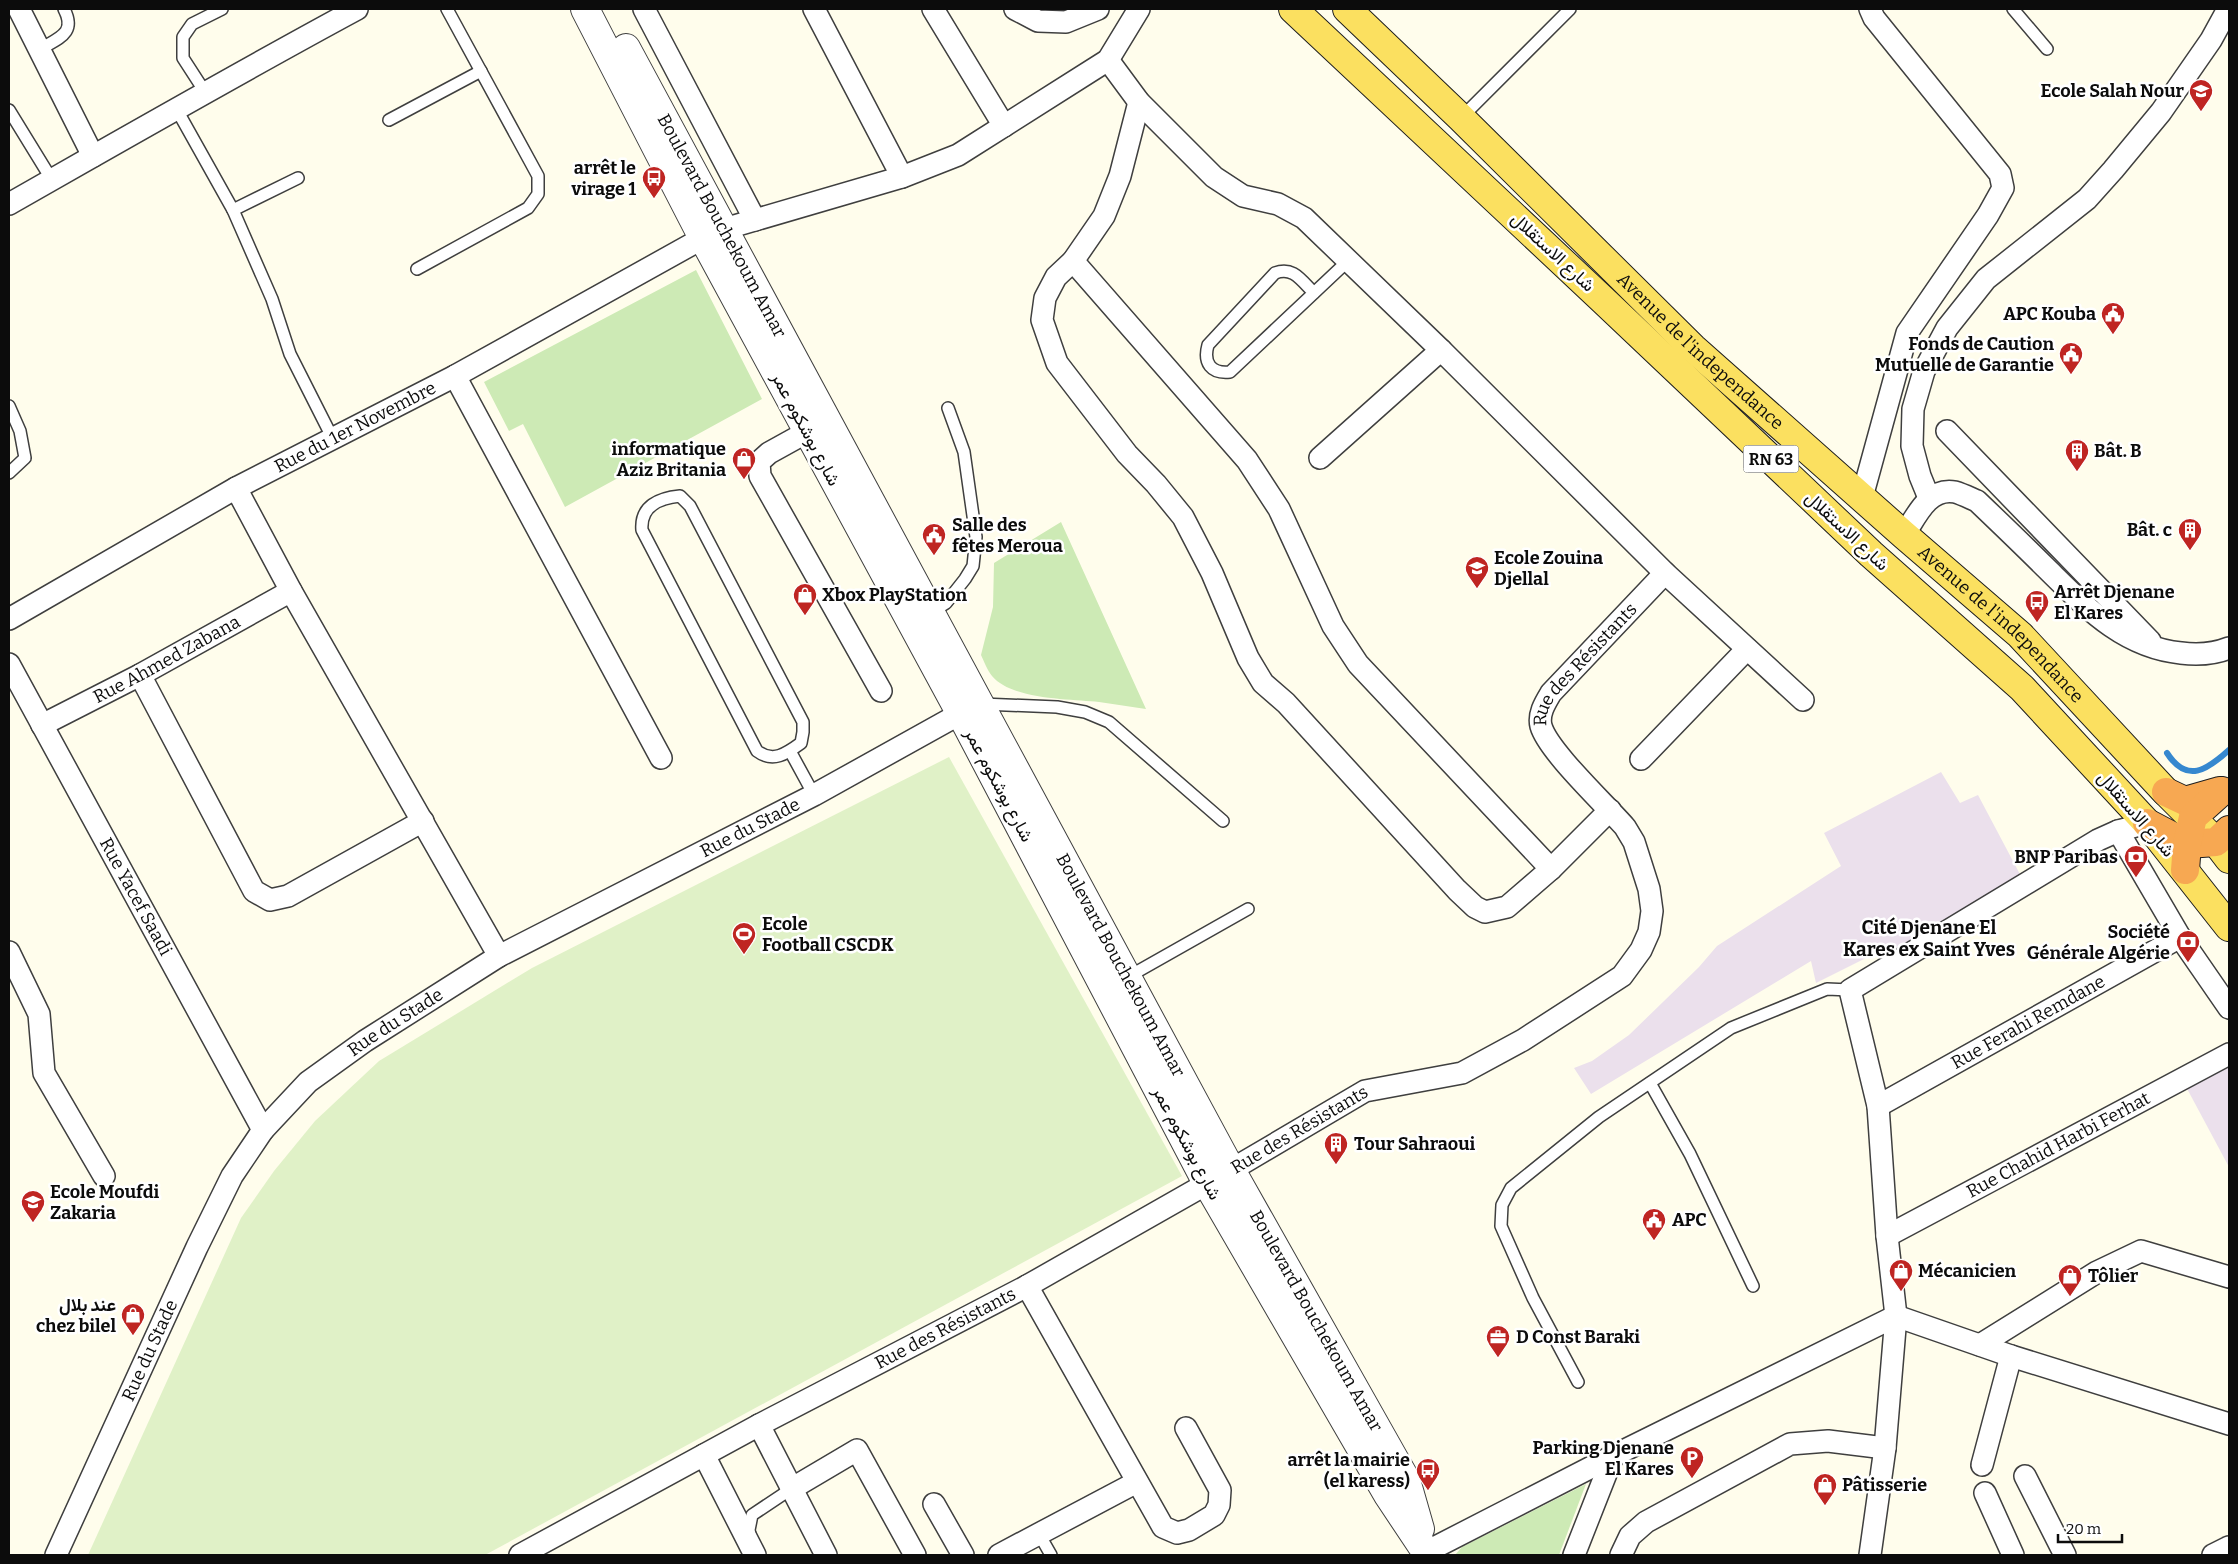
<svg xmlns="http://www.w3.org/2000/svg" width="2238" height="1564" font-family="Bitter,Vazirmatn,serif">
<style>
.industrial{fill:#ebe0ec}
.green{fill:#cdeab5}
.pitch{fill:#e0f1c7}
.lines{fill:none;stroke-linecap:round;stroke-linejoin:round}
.stream{stroke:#3688cf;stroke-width:6}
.service-casing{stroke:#3f3f3f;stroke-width:14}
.minor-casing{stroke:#3f3f3f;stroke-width:24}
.tertiary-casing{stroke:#3f3f3f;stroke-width:30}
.primary-casing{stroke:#1d1d1d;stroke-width:30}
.motorway-casing{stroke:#1d1d1d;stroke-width:30}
.service{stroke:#fff;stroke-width:11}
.minor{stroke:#fff;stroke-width:21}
.tertiary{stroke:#fff;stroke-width:28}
.primary{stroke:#fbe060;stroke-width:28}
.motorway{stroke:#f7a852;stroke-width:28}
.labels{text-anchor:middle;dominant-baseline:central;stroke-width:5;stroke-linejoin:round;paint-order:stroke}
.shield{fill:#fff;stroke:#555;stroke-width:1}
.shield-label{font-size:16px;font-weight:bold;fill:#0c0c0c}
.poi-label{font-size:18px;font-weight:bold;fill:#0c0c0c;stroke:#fff;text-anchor:start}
.street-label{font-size:18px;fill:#0c0c0c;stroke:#fff}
.neighbourhood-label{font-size:19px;font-weight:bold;fill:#0c0c0c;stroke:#fff}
</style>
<rect width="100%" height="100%" fill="#fffdec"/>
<g class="industrial">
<polygon points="1941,772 1960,803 1978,795 2023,880 1894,956 1888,947 1816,983 1811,961 1591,1094 1574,1068 1592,1061 1629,1035 1699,967 1717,946 1841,866 1824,833"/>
<polygon points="2229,1059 2229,1167 2184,1083"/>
</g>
<g class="green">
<polygon points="696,270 762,399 565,507 523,424 509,431 484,382"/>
<path d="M1061,522L1146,709C1130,707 1115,704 1099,702C1071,699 1012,700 992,676C987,670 984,661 981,655L993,607L994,563Z"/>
<polygon points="1586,1484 1559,1555 1455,1555 1462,1547"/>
</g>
<polygon class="pitch" points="949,757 1182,1176 485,1555 88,1555 241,1218 274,1171 315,1121 379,1061 532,968"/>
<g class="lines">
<path class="stream" d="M2167,753C2187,784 2207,770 2229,750"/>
<g class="service-casing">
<g id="service">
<polyline points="2013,9 2047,49"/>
<path d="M39,50C58,38 77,34 64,9"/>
<polyline points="205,92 183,58 183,37 192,24 222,9"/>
<polyline points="9,110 52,180"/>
<polyline points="177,110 233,210 272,299 290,354 333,439"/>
<polyline points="1461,118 1570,9"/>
<polyline points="389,120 481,71"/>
<polyline points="233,210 298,178"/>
<polyline points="417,269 528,208 538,194 538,176 447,9"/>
<path d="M1314,293C1301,280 1293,266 1275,273L1208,345C1203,363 1211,374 1230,372L1350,259"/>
<polyline points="9,406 20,431 25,458 9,473"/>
<path d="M680,496L690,506L803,722V732L801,743C786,754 773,763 757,751L642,530C640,506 659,498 680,496Z"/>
<polyline points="930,613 946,603 965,579 973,566 976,537 964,452 948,408"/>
<polyline points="982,704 1057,707 1085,712 1109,722 1223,821"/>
<polyline points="790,751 814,795"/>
<polyline points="1126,978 1248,909"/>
<polyline points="1650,1083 1690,1154 1753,1286"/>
<polyline points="1578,1382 1533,1298 1501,1226 1502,1205 1511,1188 1599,1117 1731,1028 1827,989 1850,990"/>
<polyline points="1039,1534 1051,1555"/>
<polyline points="750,1536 749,1530 752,1515 791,1489"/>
</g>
</g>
<g class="minor-casing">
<g id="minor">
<polyline points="19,9 93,156"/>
<polyline points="644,9 755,220"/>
<polyline points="933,9 1004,126"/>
<polyline points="1015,9 1038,21 1066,22 1098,9"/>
<polyline points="1108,60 1139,102 1214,177 1243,196 1278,204 1304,218 1441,350"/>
<polyline points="1139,102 1120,176 1104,216 1073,261 1056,277 1045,298 1042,320 1057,363 1127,454 1156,484 1183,517 1212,573 1248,658 1263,683 1286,703 1457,890 1475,907 1485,912 1507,907 1551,869 1610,810"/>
<polyline points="902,177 958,155 1108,60 1139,9"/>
<path d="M9,204C125,138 240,72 357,9"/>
<polyline points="1073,261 1247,460 1279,509 1333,626 1358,664 1551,869"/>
<polyline points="455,376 661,758"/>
<polyline points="1947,431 2150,641"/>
<polyline points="807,432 769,453 759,462 760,476 881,691"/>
<polyline points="1320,458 1441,350 1665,573 1803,700"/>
<polyline points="236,488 291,591 499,956"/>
<polyline points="1862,497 1907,333 1988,215 2003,188 2000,174 1874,18 1870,9"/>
<polyline points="1929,498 1920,476 1912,446 1913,409 1924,371 1947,328 1986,279 2087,199 2113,170 2161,112 2211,40 2228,9"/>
<path d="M1904,535C1916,517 1928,487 1955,492C1962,494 1970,498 1977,501C2000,523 2023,545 2045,567C2085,606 2122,647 2181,653C2197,655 2214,654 2229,648"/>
<path id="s1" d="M9,619L236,488L455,376L703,238L724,229L902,177L814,9"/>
<path id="s2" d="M9,664L263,1130"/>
<polyline points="140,675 254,891 270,900 288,896 423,821"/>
<path id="s3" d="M42,725L140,675L291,591"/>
<polyline points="1641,759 1747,649"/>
<polyline points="2118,831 2180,937 2229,1008"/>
<polyline points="9,952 39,1014 44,1073 104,1176"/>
<path id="s4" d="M1878,1106L2180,937"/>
<path id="s5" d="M1887,1236L2229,1054"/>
<polyline points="1027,1286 1163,1527 1177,1533 1189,1530 1214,1515 1219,1505 1220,1490 1186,1428"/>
<polyline points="1980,1345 2097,1272 2141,1251 2229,1277"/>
<polyline points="759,1425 826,1555"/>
<polyline points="704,1455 755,1555"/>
<polyline points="1982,1465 2011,1356"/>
<polyline points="2025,1476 2065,1555"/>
<polyline points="791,1489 857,1450 915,1555"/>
<polyline points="1985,1493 2013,1555"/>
<polyline points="934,1504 963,1555"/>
<polyline points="1426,1552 1613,1456 1896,1316 2011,1356 2229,1424"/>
<path id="s6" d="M56,1555L197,1247L232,1176L263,1130L308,1082L365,1041L499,956L814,795L974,706"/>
<path id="s7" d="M520,1555L759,1425L1027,1286L1231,1170L1365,1091L1462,1073L1523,1040L1622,976L1641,950L1649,932L1652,911L1649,889L1634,842L1625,827C1606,805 1548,751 1541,726C1538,714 1545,703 1551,693L1665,573"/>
<polyline points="999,1555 1137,1482"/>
<polyline points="1574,1555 1613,1456"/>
<polyline points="1621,1555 1630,1536 1646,1522 1790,1444 1828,1441 1885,1448"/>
<polyline points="1870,1555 1885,1448 1896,1316 1887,1236 1878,1106 1850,990 2098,840 2118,831 2147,823"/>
<polyline points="2213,1555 2229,1547"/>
</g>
</g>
<g class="tertiary-casing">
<g id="tertiary">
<polyline points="585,9 703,238 961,714 1207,1183 1388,1495 1426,1552"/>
<path id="s8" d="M626,48L1231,1170L1406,1480L1420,1529"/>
</g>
</g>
<g class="primary-casing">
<g id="primary">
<polyline points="1293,9 1603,300 1871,554 2022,688 2147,823 2229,927"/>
<path id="s9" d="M1347,9L1461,118L1693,348L1904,535L2020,635L2164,790L2216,842L2229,859"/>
</g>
</g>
<g class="motorway-casing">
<g id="motorway">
<polyline points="2166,792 2185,801 2220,791"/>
<polyline points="2147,823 2187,844 2216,842 2229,830"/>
<polyline points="2185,870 2187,844 2193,817 2222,791"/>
</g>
</g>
<use href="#service" class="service"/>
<use href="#minor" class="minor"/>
<use href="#tertiary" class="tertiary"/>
<use href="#primary" class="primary"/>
<use href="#motorway" class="motorway"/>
</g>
<defs>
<g id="school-pin" transform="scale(1.25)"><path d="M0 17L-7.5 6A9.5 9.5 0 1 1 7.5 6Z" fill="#bf2522" stroke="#fff"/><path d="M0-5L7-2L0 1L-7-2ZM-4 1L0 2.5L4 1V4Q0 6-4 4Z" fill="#fff"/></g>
<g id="bus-pin" transform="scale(1.25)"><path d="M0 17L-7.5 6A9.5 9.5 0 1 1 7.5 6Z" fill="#bf2522" stroke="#fff"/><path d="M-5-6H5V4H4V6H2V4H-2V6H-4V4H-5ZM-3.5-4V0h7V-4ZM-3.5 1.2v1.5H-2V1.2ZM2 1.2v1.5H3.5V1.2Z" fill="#fff"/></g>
<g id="civic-pin" transform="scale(1.25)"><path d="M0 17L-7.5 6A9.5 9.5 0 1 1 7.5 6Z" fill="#bf2522" stroke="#fff"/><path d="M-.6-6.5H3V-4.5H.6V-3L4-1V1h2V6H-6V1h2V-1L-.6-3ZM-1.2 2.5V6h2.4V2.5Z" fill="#fff"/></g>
<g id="building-pin" transform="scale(1.25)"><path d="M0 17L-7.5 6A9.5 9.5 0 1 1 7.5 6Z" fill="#bf2522" stroke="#fff"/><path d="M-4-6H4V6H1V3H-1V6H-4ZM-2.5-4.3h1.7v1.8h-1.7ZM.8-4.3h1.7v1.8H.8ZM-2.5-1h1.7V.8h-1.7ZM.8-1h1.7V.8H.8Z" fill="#fff"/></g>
<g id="shop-pin" transform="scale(1.25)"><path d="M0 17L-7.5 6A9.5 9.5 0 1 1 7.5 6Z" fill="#bf2522" stroke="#fff"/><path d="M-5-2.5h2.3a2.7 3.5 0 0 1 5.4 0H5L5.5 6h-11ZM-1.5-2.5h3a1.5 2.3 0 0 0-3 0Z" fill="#fff"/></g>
<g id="bank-pin" transform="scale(1.25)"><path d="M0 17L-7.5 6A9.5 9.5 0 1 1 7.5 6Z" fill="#bf2522" stroke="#fff"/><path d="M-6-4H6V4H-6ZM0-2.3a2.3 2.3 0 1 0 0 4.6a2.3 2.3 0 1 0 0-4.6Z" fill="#fff"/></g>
<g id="stadium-pin" transform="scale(1.25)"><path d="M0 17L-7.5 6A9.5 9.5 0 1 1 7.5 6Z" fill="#bf2522" stroke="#fff"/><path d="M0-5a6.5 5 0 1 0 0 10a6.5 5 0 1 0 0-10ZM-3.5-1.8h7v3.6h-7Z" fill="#fff"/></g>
<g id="office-pin" transform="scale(1.25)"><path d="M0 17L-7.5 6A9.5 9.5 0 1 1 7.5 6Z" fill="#bf2522" stroke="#fff"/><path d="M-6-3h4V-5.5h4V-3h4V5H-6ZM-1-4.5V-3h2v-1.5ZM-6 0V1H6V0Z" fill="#fff"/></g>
<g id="parking-pin" transform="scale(1.25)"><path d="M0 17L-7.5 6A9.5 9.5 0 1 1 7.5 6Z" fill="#bf2522" stroke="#fff"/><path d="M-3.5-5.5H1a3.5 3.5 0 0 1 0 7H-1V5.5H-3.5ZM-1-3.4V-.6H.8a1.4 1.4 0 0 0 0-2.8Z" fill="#fff"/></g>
</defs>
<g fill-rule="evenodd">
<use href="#school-pin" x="2201" y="91"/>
<use href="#bus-pin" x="654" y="178"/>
<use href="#civic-pin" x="2113" y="314"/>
<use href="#civic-pin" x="2071" y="354"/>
<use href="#building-pin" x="2077" y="451"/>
<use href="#shop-pin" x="744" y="459"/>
<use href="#building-pin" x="2190" y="530"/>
<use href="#civic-pin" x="934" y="535"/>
<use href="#school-pin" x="1477" y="568"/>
<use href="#shop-pin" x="805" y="595"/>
<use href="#bus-pin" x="2037" y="602"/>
<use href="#bank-pin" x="2136" y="857"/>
<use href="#stadium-pin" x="744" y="934"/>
<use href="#bank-pin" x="2188" y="942"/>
<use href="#building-pin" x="1336" y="1144"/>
<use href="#school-pin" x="33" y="1202"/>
<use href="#civic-pin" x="1654" y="1220"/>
<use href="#shop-pin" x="1901" y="1271"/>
<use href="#shop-pin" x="2070" y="1276"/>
<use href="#shop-pin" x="133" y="1315"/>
<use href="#office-pin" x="1498" y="1337"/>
<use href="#parking-pin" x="1692" y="1458"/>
<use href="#bus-pin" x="1428" y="1470"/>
<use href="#shop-pin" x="1825" y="1485"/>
</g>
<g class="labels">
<rect class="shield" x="1743.5" y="445.5" width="55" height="27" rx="4"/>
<g class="shield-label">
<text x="1771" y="459">RN 63</text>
</g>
<g class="poi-label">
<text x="2184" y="91" text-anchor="end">Ecole Salah Nour</text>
<text x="636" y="168" text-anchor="end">arrêt le<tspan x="636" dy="21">virage 1</tspan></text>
<text x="2096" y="314" text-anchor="end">APC Kouba</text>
<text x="2054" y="344" text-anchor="end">Fonds de Caution<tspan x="2054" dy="21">Mutuelle de Garantie</tspan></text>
<text x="726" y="449" text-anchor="end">informatique<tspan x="726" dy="21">Aziz Britania</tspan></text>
<text x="2094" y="451">Bât. B</text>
<text x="952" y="525">Salle des<tspan x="952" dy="21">fêtes Meroua</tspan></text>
<text x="2172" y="530" text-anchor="end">Bât. c</text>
<text x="1494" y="558">Ecole Zouina<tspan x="1494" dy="21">Djellal</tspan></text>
<text x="2054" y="592">Arrêt Djenane<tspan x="2054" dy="21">El Kares</tspan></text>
<text x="822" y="595">Xbox PlayStation</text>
<text x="2118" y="857" text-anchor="end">BNP Paribas</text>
<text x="762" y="924">Ecole<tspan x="762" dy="21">Football CSCDK</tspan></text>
<text x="2170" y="932" text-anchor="end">Société<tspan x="2170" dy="21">Générale Algérie</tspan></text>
<text x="1354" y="1144">Tour Sahraoui</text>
<text x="50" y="1192">Ecole Moufdi<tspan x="50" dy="21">Zakaria</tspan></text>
<text x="1672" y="1220">APC</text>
<text x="1918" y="1271">Mécanicien</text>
<text x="2088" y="1276">Tôlier</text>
<text x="116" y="1305" text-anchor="end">عند بلال<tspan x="116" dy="21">chez bilel</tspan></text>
<text x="1516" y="1337">D Const Baraki</text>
<text x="1674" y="1448" text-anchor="end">Parking Djenane<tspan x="1674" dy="21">El Kares</tspan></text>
<text x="1410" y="1460" text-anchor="end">arrêt la mairie<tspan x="1410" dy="21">(el karess)</tspan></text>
<text x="1842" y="1485">Pâtisserie</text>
</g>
<g class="street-label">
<text stroke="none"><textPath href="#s8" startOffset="202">Boulevard Bouchekoum Amar</textPath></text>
<text transform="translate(1553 252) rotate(43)">شارع الاستقلال</text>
<text stroke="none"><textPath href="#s9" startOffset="492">Avenue de l'independance</textPath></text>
<text stroke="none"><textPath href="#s1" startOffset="396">Rue du 1er Novembre</textPath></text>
<text transform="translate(806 429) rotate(62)">شارع بوشكوم عمر</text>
<text transform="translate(1847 531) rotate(43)">شارع الاستقلال</text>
<text stroke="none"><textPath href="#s9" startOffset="898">Avenue de l'independance</textPath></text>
<text stroke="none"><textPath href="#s3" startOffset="141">Rue Ahmed Zabana</textPath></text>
<text stroke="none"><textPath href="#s7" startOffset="1622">Rue des Résistants</textPath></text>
<text transform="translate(999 785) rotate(62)">شارع بوشكوم عمر</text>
<text transform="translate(2136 814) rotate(49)">شارع الاستقلال</text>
<text stroke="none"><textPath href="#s6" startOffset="1050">Rue du Stade</textPath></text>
<text stroke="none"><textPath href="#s2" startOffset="265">Rue Yacef Saadi</textPath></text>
<text stroke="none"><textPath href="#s8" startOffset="1042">Boulevard Bouchekoum Amar</textPath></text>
<text stroke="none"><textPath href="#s4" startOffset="172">Rue Ferahi Remdane</textPath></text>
<text stroke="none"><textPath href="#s6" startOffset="645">Rue du Stade</textPath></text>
<text stroke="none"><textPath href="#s7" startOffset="888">Rue des Résistants</textPath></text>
<text transform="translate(1187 1143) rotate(62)">شارع بوشكوم عمر</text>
<text stroke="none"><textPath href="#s5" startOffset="194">Rue Chahid Harbi Ferhat</textPath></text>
<text stroke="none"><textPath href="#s8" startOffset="1448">Boulevard Bouchekoum Amar</textPath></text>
<text stroke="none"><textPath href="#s7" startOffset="482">Rue des Résistants</textPath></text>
<text stroke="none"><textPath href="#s6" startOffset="225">Rue du Stade</textPath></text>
</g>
<g class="neighbourhood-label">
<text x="1929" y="927">Cité Djenane El<tspan x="1929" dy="22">Kares ex Saint Yves</tspan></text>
</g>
</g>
<rect width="2238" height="1564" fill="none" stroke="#0c0c0c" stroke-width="20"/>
<path d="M2058 1534v8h64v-8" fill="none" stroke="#0c0c0c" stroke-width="2.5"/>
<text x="2066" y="1534" font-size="15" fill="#0c0c0c" stroke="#ffffff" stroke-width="4" paint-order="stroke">20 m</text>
</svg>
